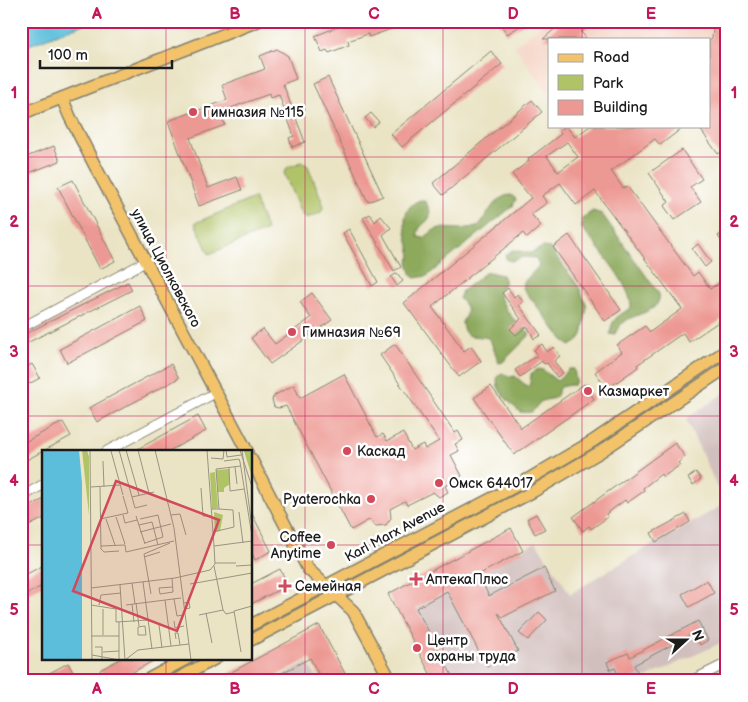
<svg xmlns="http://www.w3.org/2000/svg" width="748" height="702" font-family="'Balsamiq Sans',sans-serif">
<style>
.built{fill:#f5d2c2}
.industrial{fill:#d1bfbd}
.green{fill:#b0c367;stroke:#667042}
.forest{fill:#8ca95c;stroke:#54623c}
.water{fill:#5cbeda;stroke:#3c6d7b}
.building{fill:#ed9993;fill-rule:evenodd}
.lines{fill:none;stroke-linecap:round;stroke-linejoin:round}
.minor-casing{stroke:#838070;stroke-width:11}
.major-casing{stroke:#838070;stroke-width:14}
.minor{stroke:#fff;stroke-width:9}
.major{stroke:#f2c36a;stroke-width:11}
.grid{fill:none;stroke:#c2185b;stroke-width:1;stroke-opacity:0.55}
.poi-dot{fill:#d1495b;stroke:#fff;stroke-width:2}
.labels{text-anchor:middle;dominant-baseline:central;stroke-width:5;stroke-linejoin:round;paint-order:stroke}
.poi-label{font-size:14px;fill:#1c1c1c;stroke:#fff;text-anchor:start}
.street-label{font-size:14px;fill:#1c1c1c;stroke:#fff}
.inset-river{fill:none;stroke:#5cbeda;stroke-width:2.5}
.inset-road{fill:none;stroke:#989481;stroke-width:1}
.view{fill:#d1495b;fill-opacity:0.15;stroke:#d1495b;stroke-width:2.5}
.inset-edge{fill:none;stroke:#1c1c1c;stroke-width:2.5}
.neatline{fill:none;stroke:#c2185b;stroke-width:2}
.grid-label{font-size:16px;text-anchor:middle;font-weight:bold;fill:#c2185b}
</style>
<rect width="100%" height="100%" fill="#fff"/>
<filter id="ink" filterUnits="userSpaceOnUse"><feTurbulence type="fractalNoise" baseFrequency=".02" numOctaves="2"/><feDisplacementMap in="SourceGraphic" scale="10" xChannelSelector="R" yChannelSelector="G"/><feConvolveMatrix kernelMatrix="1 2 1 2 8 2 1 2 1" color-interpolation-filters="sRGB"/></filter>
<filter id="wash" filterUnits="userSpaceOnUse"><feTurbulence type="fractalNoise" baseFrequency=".0096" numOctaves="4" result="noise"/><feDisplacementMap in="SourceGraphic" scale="20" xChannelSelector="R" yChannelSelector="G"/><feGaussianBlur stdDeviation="1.12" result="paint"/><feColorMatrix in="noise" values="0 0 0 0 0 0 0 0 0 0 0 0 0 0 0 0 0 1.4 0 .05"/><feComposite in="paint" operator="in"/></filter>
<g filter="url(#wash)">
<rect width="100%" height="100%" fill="#eae4c5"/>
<polygon class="built" points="546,21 709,21 712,28 712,38 709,40 549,39 549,95 515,46"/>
<g class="industrial">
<polygon points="727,391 727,577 723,579 727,588 727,640 639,681 455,681 416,609 536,542 570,594 648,547 725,504 686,419"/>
<polygon points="307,662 319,681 271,681"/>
</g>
<g class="green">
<polygon points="302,162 308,166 324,206 320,213 307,218 301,214 284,173 288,167"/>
<polygon points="254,198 267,230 209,254 195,223"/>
</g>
<g class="forest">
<path d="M511,195L516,199L513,206L427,276L415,278L411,273L408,262L411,256C408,236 395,210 420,200L426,202C427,205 430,210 430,213C431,224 416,223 418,237L424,238L434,230L440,228L459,229L477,227C489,216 493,196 511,195Z"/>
<path d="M593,211L602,214L659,294C662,311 638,313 627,320C621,323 618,329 614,335L610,334C612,318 618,316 631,308C633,287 596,246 582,228V218Z"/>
<polygon points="543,247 550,248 579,287 587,307 582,335 577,342 570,346 563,340 523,288 523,283 539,266 536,258 523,257 512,261 507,260 505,256 512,250 531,253"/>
<path d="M489,272L502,275L505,282L498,292C505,310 512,320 529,332V336L503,362L499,363L491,342L488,338C475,334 464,342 462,322C469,311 468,307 459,299L462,291L485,273Z"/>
<path d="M538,369L543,370L557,381L569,369H574L576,381L574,385C549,386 564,392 554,398C550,400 546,399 542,401C531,409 538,414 520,412C511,403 493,390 498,376L502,373L510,377L515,376L528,387L530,383L531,374Z"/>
</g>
<polygon class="water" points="21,21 92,21 21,48"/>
<g id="blocks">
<g class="building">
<polygon points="352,21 387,21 391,29 369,37 368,34 348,41 349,45 329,53 327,50 322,52 315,36"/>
<polygon points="499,21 528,21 507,34"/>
<polygon points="564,21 594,21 581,32 587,39 543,39"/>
<polygon points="709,21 718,21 727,35 727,148 718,154 700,129 704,126 709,126 709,40 712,38 713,30"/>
<polygon points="277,49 288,56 296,79 283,84 305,142 292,147 289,138 294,136 279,95 270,98 269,94 220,112 225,125 190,138 208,188 237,177 242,190 199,206 168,121 227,100 222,85 265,69 260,56"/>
<polygon points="491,51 502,64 402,147 391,134"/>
<polygon points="328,77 383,196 368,202 313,84"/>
<polygon points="532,100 542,112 443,195 433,183"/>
<polygon points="371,113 379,122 373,127 365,118"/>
<path d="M566,126L575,137L590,126H685L660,145L655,139L611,171L623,188L627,186L693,276L698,272L710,289L727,278V316L689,342L683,333L637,365L638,367L607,389L595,372L622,352L617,345L645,326L650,332L682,309L595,191L576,205L560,183L542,196L547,203L531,214L541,226L527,238L523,233L432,307L464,351L471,346L481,361L459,377L404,303L531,198L512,174L529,161L528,159L561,134L559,131ZM567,142L578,157L558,172L547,156Z"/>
<polygon points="54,146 60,161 21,176 21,159"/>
<polygon points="682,150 702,179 690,187 701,202 674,220 664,206 669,202 649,173"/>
<polygon points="73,180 115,261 100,269 58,187"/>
<polygon points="370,214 375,222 381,216 391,228 383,235 401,267 394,271 363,218"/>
<polygon points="349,229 378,282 372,286 343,233"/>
<polygon points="727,230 727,250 718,236"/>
<polygon points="569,235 621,310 605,321 553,247"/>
<polygon points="698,244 711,262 705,267 692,249"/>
<polygon points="397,273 403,281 397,286 391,277"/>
<polygon points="128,282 132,290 21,346 21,336"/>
<polygon points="508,288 514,297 518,294 523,302 519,305 541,335 534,339 528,327 526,327 516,335 510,329 521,319 502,293"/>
<polygon points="312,293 332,320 270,364 251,338 263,329 275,344 311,318 300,302"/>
<polygon points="140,306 147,321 67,363 60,349"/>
<polygon points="395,344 455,433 458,431 463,440 455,444 459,451 451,455 462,476 445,486 448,492 439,497 433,492 407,505 405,501 390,509 391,518 386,525 376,526 369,520 351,530 286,406 279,408 274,407 272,399 275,395 294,385 300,398 344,374 377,437 383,434 387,441 403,433 412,450 423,444 425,449 439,441 380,355"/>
<polygon points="542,344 547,352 554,347 560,356 554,361 563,373 557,377 547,363 544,364 542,361 520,377 515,370 538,355 534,350"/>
<polygon points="32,364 40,378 21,388 21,370"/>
<polygon points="171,364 179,378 97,422 89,408"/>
<polygon points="584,384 594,399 514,455 474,398 491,386 521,428"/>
<polygon points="198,416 206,431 169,451 134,451"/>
<polygon points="63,422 71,436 21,463 21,444"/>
<polygon points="675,443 685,457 678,463 680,465 663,477 661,474 643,488 644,491 627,503 625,500 606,514 608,517 591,529 589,526 583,531 573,517"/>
<polygon points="696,472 701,479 693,485 688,478"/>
<polygon points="44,499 44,518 21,530 21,511"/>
<polygon points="251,512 271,551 255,560 251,551"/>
<polygon points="536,514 545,529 535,534 527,519"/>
<polygon points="686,514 690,522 656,542 651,533"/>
<polygon points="511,528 523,551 478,575 489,596 544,568 555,591 503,617 498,613 518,651 487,667 447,591 416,608 455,681 434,681 388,594"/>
<polygon points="44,565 44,585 21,597 21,577"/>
<polygon points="280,569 288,585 251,604 251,584"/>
<polygon points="707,580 714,593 689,607 682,594"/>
<polygon points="539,612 547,620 528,640 519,633"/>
<polygon points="698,621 708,640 700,645 694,633 634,665 639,675 626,681 621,681 615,668 610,670 607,662 628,653 630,657"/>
<polygon points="319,625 349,681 322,681 310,658 267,681 215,681"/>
<polygon points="122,658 158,658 117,681 105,681 100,670"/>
<polygon points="68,663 76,678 71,681 35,681"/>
</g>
</g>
</g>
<g filter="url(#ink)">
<use href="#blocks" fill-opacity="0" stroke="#838070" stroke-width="1"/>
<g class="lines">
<g class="minor-casing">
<g id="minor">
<polyline points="21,328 145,262"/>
<polyline points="107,451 215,393"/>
<polyline points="21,497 44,484"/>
<polyline points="691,681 727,663"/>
</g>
</g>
<g class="major-casing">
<g id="major">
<polyline points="62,98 70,117 94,164 247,451"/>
<polyline points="21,114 258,21"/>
<polyline points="251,459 308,569 353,611 391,681"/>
<polyline points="251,625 527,480 593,441 727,350"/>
<polyline points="251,640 534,491 600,452 727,367"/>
<polyline points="145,681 188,658"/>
<polyline points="174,681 216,658"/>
</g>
</g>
<use href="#minor" class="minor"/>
<use href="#major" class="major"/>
</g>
</g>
<path class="grid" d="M166,21V451M305,21V681M443,21V681M582,21V39M582,126V681M21,157H727M21,286H727M21,416H727M21,545H44M251,545H727M166,658V681"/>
<g class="poi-dot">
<circle cx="193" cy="112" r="5"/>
<circle cx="292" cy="332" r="5"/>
<circle cx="588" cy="391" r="5"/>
<circle cx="347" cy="451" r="5"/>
<circle cx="439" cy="483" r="5"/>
<circle cx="371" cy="499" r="5"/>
<circle cx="331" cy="545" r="5"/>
<path d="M413.5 571.5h5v5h5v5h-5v5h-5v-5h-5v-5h5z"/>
<path d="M282.5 578.5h5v5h5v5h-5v5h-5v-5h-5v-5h5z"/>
<circle cx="417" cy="648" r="5"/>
</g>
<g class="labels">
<g class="poi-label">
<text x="203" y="112">Гимназия №115</text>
<text x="302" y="332">Гимназия №69</text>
<text x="598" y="391">Казмаркет</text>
<text x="357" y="451">Каскад</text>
<text x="449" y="483">Омск 644017</text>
<text x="361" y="499" text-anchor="end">Pyaterochka</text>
<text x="321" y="537" text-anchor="end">Coffee<tspan x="321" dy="16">Anytime</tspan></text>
<text x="426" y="579">АптекаПлюс</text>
<text x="295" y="586">Семейная</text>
<text x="427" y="640">Центр<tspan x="427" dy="16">охраны труда</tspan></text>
</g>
<g class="street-label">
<text transform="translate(166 268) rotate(62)">улица Циолковского</text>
<text transform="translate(395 532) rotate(-28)">Karl Marx Avenue</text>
</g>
</g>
<g transform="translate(42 450)">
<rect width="210" height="210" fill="#eae4c5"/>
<path d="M40,0H45L47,7V65ZM199,0H210V27L202,1ZM187,19L188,34L182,38V42H176L174,20ZM173,22L176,58L170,59L168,23ZM172,62L181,65L178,81L173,82Z" fill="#b0c367"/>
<path d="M0,0H37L40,33V210H0Z" fill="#5cbeda"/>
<path class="inset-river" d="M7,0L16,41L24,210"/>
<path class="inset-road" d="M48,0L50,210M77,0L93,58L105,55M84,0L97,45M96,0L107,43M113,0L132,78L149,210M165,0L172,96M184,0L185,7L199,5M198,0L210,37M200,0L210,78M69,1L81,45M169,8L181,9L182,0M61,11L62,37M182,11L197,9L198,12L210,86M193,17L195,34M187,18L188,41L202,39M49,37L78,35M58,37L59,99L62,102L77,101M159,38L161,66H170M90,47L112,42M170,59H177L174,19L199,16M197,62L201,93M81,65L83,73L95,70M129,65L138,64L144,85M94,66L103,94M74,67L83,94M58,69L86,63L81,46M64,69L73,95M98,69L116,65L121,87L103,93M97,75L110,72L116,95M98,82L129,74M171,82L192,77L191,60L177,59M59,96L83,95L84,102L132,91M102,107L118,102M173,113H194M172,116L181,160L184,164L192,162M194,116L210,115M130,128L131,142L118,144L117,138L131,137M101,132L110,199M90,133L93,154M148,134L210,123M78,135L83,210M49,138L133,128L168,120L173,114L172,96L210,91M109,144L102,104L128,93M132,149L135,166L141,165M123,150L129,196M94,153L97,176M142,153L147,152L148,158L143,159M90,154L92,172M49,155L74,159V172L106,170M57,155L59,145L79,143M84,155L139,148M61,159V185M164,163L170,193M157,165L181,160M132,171L133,178L142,176M77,172V209M117,175L120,198M103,176L104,185H96V177ZM49,186H77M134,189L133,183H136L138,195M53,197H60V210M61,202L77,201M199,202L192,161L210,156M50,205L78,210M83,210L96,200L147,194"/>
<path class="view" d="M74,31L177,70L135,181L31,141Z"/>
<rect width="210" height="210" class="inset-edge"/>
</g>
<rect width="748" height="702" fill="none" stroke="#fff" stroke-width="55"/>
<rect x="548" y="38" width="162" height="90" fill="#ffffff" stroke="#a4a4a4"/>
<rect x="558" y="54" width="25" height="8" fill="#f2c36a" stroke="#a4a4a4"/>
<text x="593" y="62" font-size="15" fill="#1c1c1c">Road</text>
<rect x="558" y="75" width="25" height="15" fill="#b0c367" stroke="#a4a4a4"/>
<text x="593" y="88" font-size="15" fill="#1c1c1c">Park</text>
<rect x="558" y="100" width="25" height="15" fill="#ed9993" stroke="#a4a4a4"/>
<text x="593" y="112" font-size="15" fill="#1c1c1c">Building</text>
<g transform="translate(686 640) rotate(69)" stroke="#ffffff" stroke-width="4" paint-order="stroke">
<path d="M0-4L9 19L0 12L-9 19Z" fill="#1c1c1c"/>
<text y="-8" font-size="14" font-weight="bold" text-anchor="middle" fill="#1c1c1c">N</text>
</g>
<path d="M40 60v8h132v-8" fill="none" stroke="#1c1c1c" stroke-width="2.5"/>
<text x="48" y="60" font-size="15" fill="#1c1c1c" stroke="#ffffff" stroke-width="4" paint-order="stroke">100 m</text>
<rect x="28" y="28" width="692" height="646" class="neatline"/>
<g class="grid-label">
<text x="97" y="19">A</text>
<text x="235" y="19">B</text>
<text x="374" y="19">C</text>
<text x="513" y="19">D</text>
<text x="651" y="19">E</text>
<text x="14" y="98">1</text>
<text x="734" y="98">1</text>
<text x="14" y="227">2</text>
<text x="734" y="227">2</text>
<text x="14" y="357">3</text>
<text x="734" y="357">3</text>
<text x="14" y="486">4</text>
<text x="734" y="486">4</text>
<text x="14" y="615">5</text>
<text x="734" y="615">5</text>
<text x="97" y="694">A</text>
<text x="235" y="694">B</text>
<text x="374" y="694">C</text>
<text x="513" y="694">D</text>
<text x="651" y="694">E</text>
</g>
</svg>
